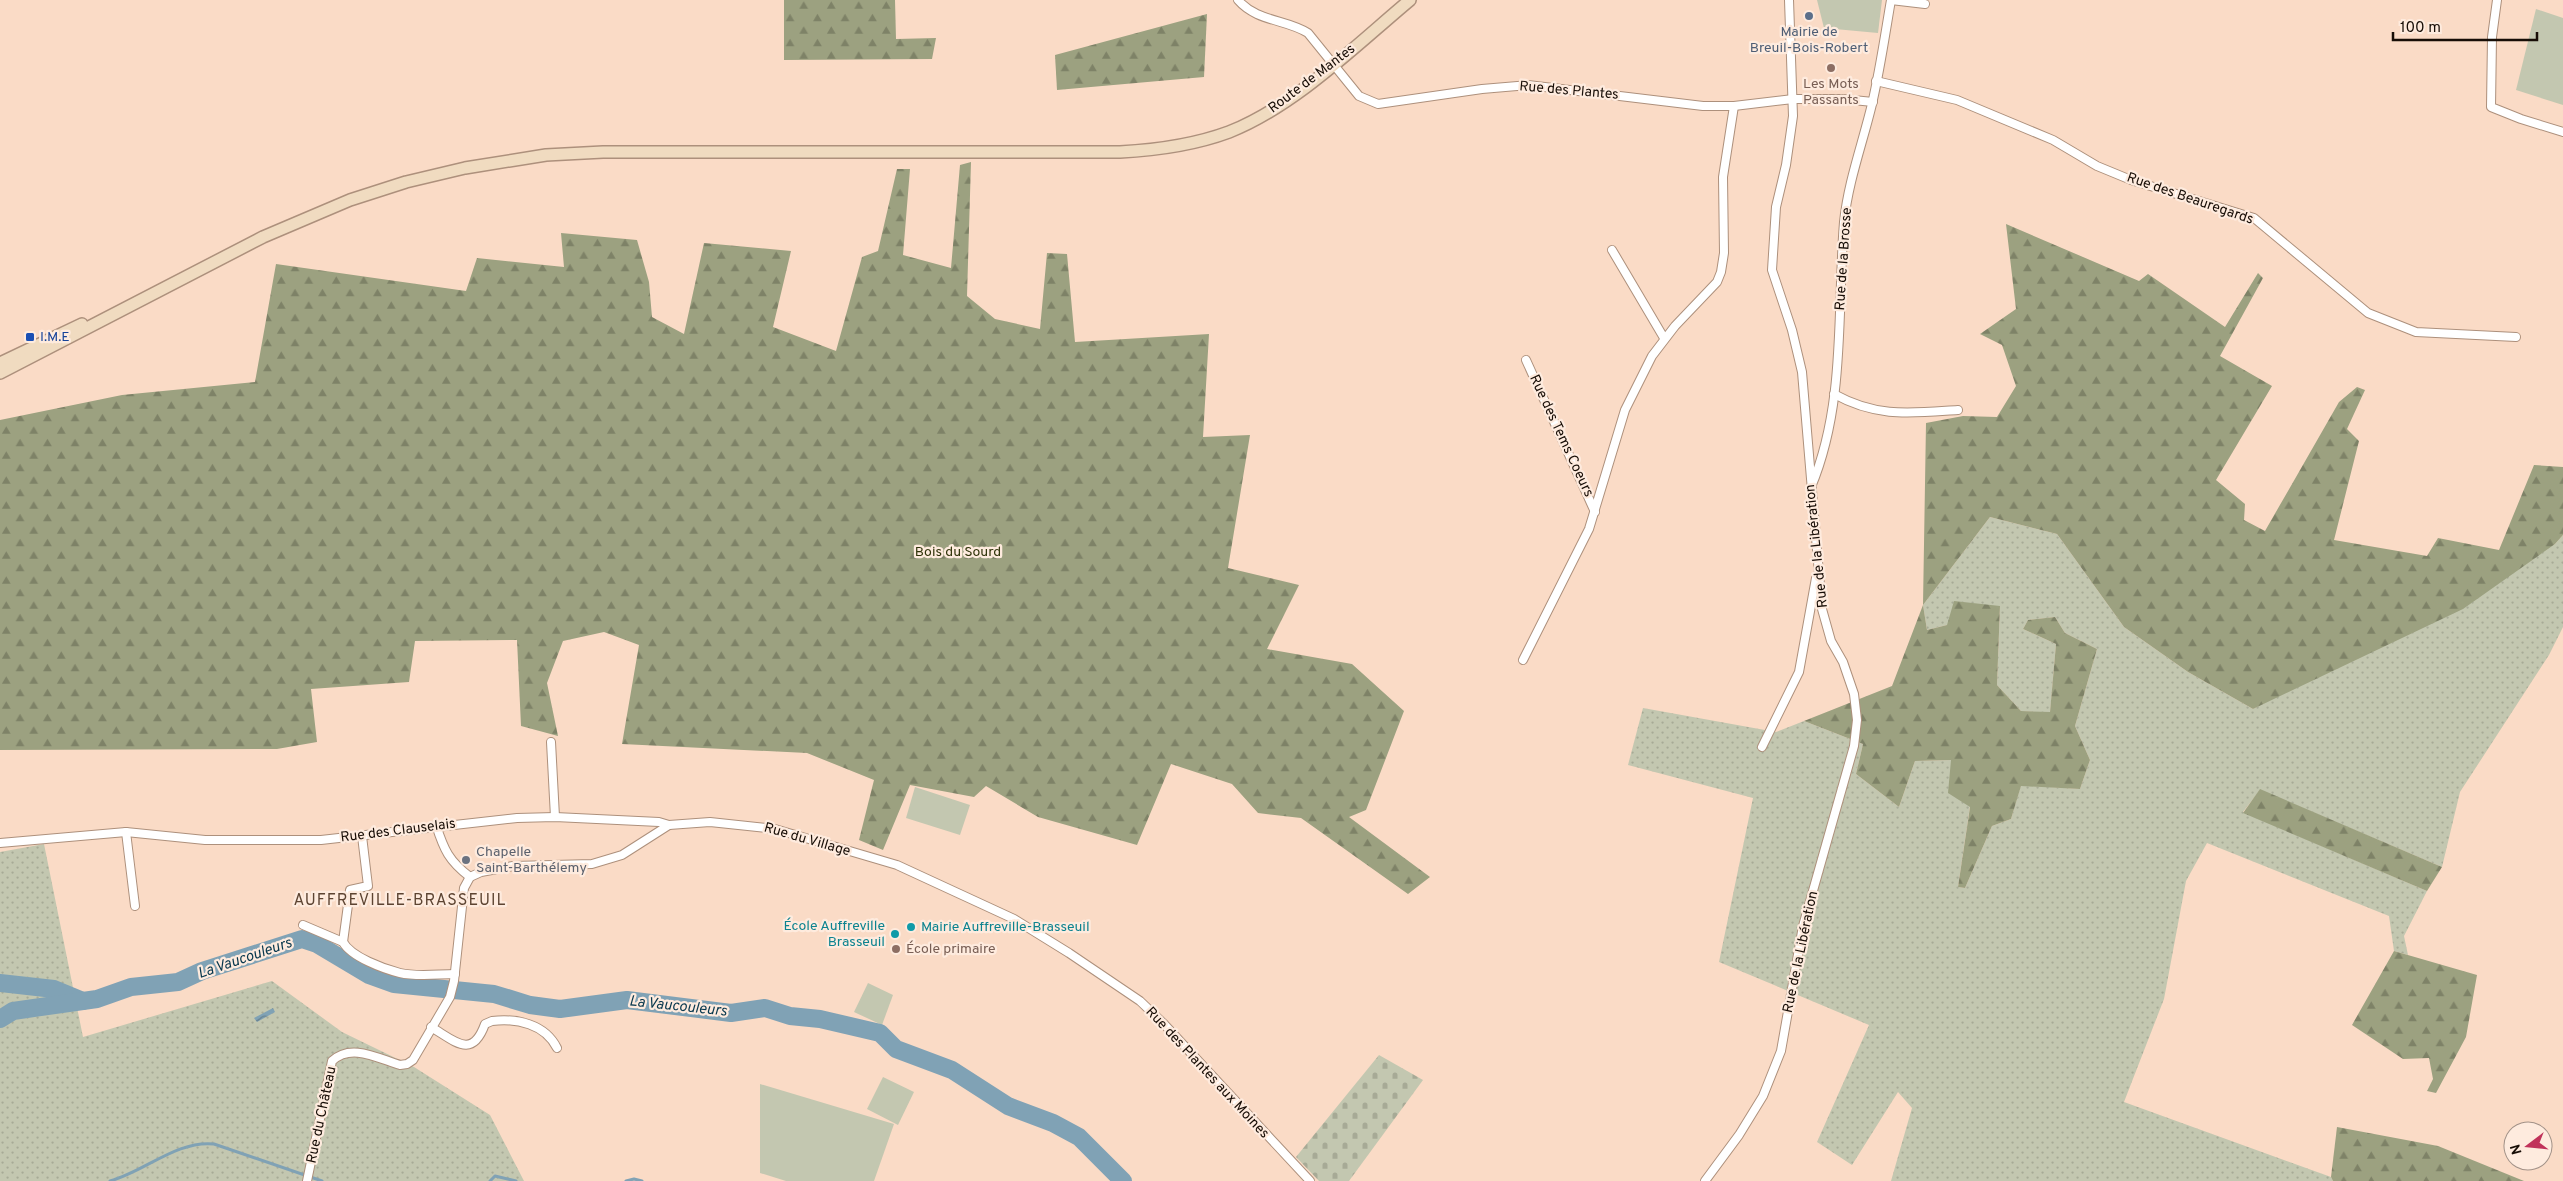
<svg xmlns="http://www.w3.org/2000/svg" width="2563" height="1181" font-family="Overpass,sans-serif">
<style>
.grass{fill:url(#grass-dots)}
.forest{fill:url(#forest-firs)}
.cemetery{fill:url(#cemetery-stones)}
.park{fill:#c3c7b0}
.water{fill:url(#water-waves)}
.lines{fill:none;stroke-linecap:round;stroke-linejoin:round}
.stream{stroke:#80a2b5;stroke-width:3}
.river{stroke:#80a2b5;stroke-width:18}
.street-casing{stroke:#ad907c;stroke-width:10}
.secondary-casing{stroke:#ad907c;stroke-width:14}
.street{stroke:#fff;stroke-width:8}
.secondary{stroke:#f0dbc0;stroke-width:11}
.service-dot{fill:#5c6f8a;stroke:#feebde;stroke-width:2}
.education-dot{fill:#8d6e63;stroke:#feebde;stroke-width:2}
.transit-dot{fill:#1a4fb4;stroke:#feebde;stroke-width:2}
.worship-dot{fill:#6b7280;stroke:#feebde;stroke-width:2}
.culture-dot{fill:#0f9aa8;stroke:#feebde;stroke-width:2}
.labels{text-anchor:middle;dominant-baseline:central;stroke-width:4.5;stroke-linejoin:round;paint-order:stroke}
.service-label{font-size:14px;fill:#4e5e75;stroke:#feebde}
.street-label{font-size:14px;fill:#170d06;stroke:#feebde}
.education-label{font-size:14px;fill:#785e54;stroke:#feebde}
.transit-label{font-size:14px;fill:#164399;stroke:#feebde;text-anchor:start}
.park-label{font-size:14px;fill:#2f3309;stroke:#feebde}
.worship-label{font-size:14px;fill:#5b616d;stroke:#feebde;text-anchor:start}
.culture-label{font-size:14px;fill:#0d838f;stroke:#feebde;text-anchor:end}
.water-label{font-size:15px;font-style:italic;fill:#07374d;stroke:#feebde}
.quarter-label{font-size:16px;letter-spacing:1px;fill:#5d4432;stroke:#feebde}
</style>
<defs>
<pattern id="grass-dots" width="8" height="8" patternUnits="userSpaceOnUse" patternTransform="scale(1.25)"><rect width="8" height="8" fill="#c3c7b0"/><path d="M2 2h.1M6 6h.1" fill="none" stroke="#a7aa96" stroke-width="1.8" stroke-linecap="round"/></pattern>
<pattern id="forest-firs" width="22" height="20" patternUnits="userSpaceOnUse" patternTransform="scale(1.25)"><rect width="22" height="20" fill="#9ca180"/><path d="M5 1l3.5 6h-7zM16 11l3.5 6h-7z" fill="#7e8267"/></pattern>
<pattern id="cemetery-stones" width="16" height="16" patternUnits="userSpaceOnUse" patternTransform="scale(1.25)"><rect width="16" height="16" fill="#c3c7b0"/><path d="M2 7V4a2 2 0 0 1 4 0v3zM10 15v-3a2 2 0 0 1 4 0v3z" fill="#a7aa96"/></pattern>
<pattern id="water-waves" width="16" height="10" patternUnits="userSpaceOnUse" patternTransform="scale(1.25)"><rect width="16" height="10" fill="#80a2b5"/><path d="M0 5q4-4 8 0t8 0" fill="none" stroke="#688291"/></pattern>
</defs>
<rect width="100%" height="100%" fill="#fadbc6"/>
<g class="grass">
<polygon points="1990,517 2057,534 2124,627 2188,672 2253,709 2555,544 2563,535 2563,627 2549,655 2460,792 2442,867 2260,790 2243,812 2427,891 2404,936 2408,955 2394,951 2389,916 2207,843 2186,881 2164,999 2124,1102 2331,1177 2333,1181 1891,1181 1912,1108 1898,1092 1852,1165 1817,1142 1869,1025 1719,962 1753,798 1628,765 1643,708 1776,732 1804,721 1863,744 1856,774 1899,807 1915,761 1951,760 1970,806 1958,887 1965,888 1992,826 2011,819 2021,785 2080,789 2090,760 2075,726 2097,649 2065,633 2055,617 2028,620 2023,629 2056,644 2050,713 2021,711 1997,685 2000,606 1947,625 1927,630 1923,605"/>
<polygon points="44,844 83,1037 272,981 342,1032 414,1067 490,1115 524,1181 0,1181 0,852"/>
</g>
<g class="forest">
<polygon points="784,0 895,0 896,39 936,38 932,59 784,60"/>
<polygon points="1207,14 1204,77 1057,90 1055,55"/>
<polygon points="971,162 967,296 995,319 1040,329 1047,253 1067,254 1075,342 1209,334 1203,437 1250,435 1228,568 1299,585 1267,649 1352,664 1404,711 1366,810 1349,817 1430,877 1408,894 1301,818 1258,813 1232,784 1171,764 1137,845 1038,817 986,786 974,797 910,785 883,850 859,840 874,780 807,753 622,744 639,645 604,632 563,641 547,683 558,736 521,726 517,640 415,641 409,682 311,689 317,742 277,749 0,750 0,420 122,395 255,382 276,264 466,291 477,258 564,267 561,233 637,240 649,282 652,317 684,334 704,243 791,251 773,327 836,351 862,257 878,251 897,169 910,169 903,255 951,268 960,165"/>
<polygon points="2006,224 2139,281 2148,274 2225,327 2258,273 2263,278 2220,356 2272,386 2216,480 2245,504 2244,520 2265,531 2339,402 2357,387 2365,390 2347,429 2359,441 2334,540 2427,556 2438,538 2499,550 2534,465 2563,467 2563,535 2555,544 2463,609 2253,709 2188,672 2124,627 2057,534 1990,517 1923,605 1927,630 1947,625 1954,601 2000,606 1997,685 2021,711 2050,712 2056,644 2023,629 2028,620 2055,617 2065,633 2097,649 2075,726 2090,760 2080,789 2021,786 2011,819 1992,826 1965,888 1958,887 1970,807 1948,793 1951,760 1915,761 1899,807 1856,774 1863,744 1804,721 1892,686 1923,605 1926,423 1963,416 1997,417 2016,386 2002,345 1980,334 2016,309"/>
<polygon points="2260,789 2442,867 2427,891 2243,813"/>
<polygon points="2394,951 2477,975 2466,1037 2436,1093 2427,1091 2433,1079 2429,1058 2403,1059 2352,1025"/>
<polygon points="2337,1127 2438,1146 2524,1181 2333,1181 2331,1177"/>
</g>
<polygon class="cemetery" points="1379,1055 1423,1080 1349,1181 1319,1181 1296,1157"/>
<g class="park">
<polygon points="1817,0 1882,0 1878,33 1824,28"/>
<polygon points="2536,9 2563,18 2563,105 2516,90"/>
<polygon points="915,787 970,805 960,835 906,818"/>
<polygon points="868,983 893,995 882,1025 854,1012"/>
<polygon points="883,1077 914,1092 898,1125 867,1109"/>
<polygon points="760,1084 894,1124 874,1181 786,1181 760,1173"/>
</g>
<polygon class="water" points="273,1008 275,1012 257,1022 254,1018"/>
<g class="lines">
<g class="stream">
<path d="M110,1181C144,1172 177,1140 214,1144L322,1181"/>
<polyline points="490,1181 495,1176 516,1181"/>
<polyline points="626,1181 634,1179 642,1181"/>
</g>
<g class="river">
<polyline points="0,983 54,989 83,1001"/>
<polyline points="0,1019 13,1011 97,999 131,987 178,982 202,971 302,939 317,944 369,975 394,984 494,994 530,1005 560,1009 627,1000 731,1013 765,1008 790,1016 820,1019 880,1033 896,1049 952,1070 1008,1106 1053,1123 1079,1137 1123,1181"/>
</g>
<g class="street-casing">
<g id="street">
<path d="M1238,0C1257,22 1286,19 1308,33L1359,96L1378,104L1482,89L1528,85L1703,106H1734L1793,99H1843L1873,102"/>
<polyline points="1891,0 1925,4"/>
<polyline points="2497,0 2492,37 2491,107 2521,119 2563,132"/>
<polyline points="1876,81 1957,100 2053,140 2097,166 2131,180 2254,218 2368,313 2416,332 2516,337"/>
<polyline points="1612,250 1664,338"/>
<polyline points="1526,360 1595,512"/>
<path d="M1834,394C1877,418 1911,413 1958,410"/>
<path d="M1811,487C1846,404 1837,309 1844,222C1848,182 1863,142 1872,104C1880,70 1885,35 1891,0"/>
<polyline points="1523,660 1589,529 1625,410 1652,356 1675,326 1717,282 1721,272 1724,253 1723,177 1734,106"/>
<polyline points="551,742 555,817"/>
<polyline points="1762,747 1799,672 1816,578"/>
<path d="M436,825C444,850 449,861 470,877"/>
<polyline points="126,832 135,906"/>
<polyline points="0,843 126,832 205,840 321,840 517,818 555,817 659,822 669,825"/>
<path d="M303,925L343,942C351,957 384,969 400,973C417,977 438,974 455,974"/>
<polyline points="343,942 350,890 368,886 362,836"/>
<path d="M431,1027C455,1041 472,1060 485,1024L492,1021C517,1018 545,1024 557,1048"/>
<path d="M307,1181L332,1061C351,1043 377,1058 400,1065L407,1064L413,1060L450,997L454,981L464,888L470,877L481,872L513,866L592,864L622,855L669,825L710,822L775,829L897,865L1014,919L1069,953L1140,1001L1163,1023L1310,1181"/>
<polyline points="1705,1181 1739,1135 1763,1096 1781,1051 1803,926 1854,746 1857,720 1854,694 1843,662 1831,641 1822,609 1802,372 1792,330 1772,270 1776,207 1786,165 1793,116 1789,0"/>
</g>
</g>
<g class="secondary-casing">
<g id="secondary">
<polyline points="0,363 82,324"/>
<path d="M0,373L263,237L350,200L406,182L465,168L546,155L603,152H1120C1157,150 1194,145 1229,132C1295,106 1356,45 1410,0"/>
</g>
</g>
<use href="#street" class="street"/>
<use href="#secondary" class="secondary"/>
</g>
<circle class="service-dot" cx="1809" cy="16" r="5"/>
<g class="education-dot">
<circle cx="1831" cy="68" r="5"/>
<circle cx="896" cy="949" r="5"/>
</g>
<rect class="transit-dot" x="25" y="332" width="10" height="10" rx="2.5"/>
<circle class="worship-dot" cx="466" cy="860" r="5"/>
<g class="culture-dot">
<circle cx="911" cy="927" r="5"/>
<circle cx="895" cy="934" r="5"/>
</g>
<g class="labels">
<g class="service-label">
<text x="1809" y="32">Mairie de<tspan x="1809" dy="16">Breuil-Bois-Robert</tspan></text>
</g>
<g class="street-label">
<text transform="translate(1312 79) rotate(-37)">Route de Mantes</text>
<text transform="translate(1569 91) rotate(5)">Rue des Plantes</text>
<text transform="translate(2190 199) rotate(19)">Rue des Beauregards</text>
<text transform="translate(1844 259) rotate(-86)">Rue de la Brosse</text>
<text transform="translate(1561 436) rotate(65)">Rue des Tems Coeurs</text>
<text transform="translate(1817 546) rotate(-96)">Rue de la Libération</text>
<text transform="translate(398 831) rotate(-7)">Rue des Clauselais</text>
<text transform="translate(807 840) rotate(16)">Rue du Village</text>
<text transform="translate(1801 952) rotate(-78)">Rue de la Libération</text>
<text transform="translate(1207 1073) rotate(47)">Rue des Plantes aux Moines</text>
<text transform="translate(322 1115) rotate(-78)">Rue du Château</text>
</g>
<g class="education-label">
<text x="1831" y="84">Les Mots<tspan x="1831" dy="16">Passants</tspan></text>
<text x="906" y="949" text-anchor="start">École primaire</text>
</g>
<g class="transit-label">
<text x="40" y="337">I.M.E</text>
</g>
<g class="park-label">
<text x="958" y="552">Bois du Sourd</text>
</g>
<g class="worship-label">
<text x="476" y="852">Chapelle<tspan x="476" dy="16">Saint-Barthélemy</tspan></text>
</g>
<g class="culture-label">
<text x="885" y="926">École Auffreville<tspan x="885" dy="16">Brasseuil</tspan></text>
<text x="921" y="927" text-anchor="start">Mairie Auffreville-Brasseuil</text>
</g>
<g class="water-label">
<text transform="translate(245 959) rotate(-19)">La Vaucouleurs</text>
<text transform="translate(678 1007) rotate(6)">La Vaucouleurs</text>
</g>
<g class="quarter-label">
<text x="400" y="901">AUFFREVILLE-BRASSEUIL</text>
</g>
</g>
<g transform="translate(2528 1146) rotate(254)"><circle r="24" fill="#feebde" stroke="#a29288"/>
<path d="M0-4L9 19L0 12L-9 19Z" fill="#c1325a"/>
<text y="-8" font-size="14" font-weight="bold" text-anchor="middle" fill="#170d06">N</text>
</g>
<path d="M2393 32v8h144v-8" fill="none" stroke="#170d06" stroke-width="2.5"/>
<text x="2400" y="32" font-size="15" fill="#170d06" stroke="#feebde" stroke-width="4" paint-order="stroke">100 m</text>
</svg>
